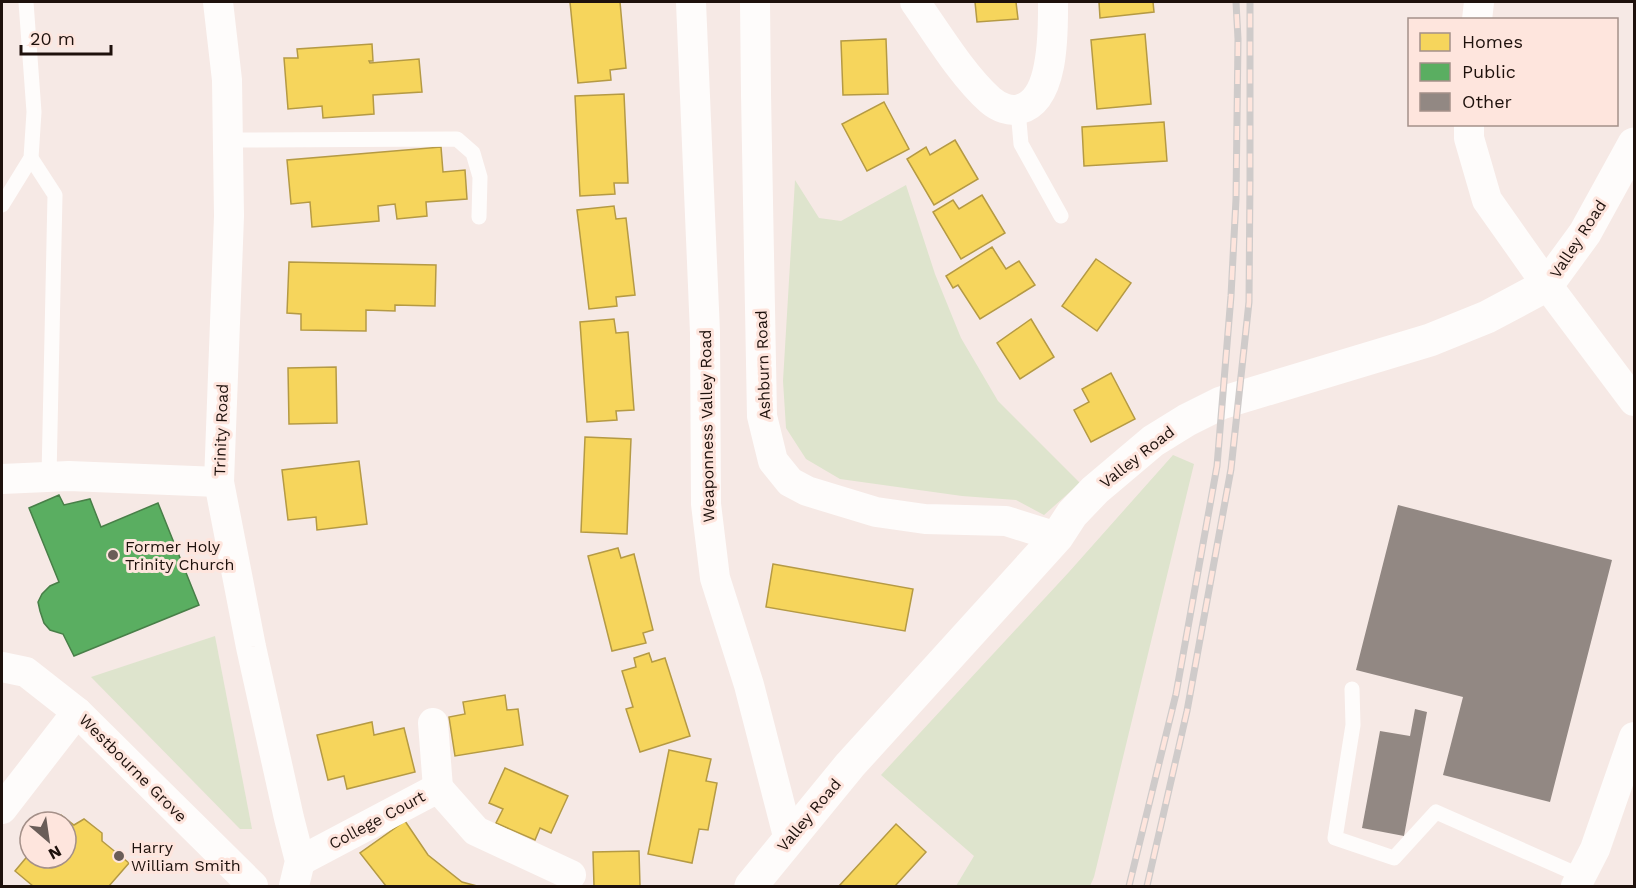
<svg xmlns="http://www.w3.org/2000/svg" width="1636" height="888" font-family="'Work Sans',sans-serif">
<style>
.green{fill:#dee4cd}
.homes{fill:#f6d55c;stroke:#b59a44;stroke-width:1.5}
.public{fill:#5aae61;stroke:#487f48;stroke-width:1.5}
.building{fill:#928883}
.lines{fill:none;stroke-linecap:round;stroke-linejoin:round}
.service{stroke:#fefcfb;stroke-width:15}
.minor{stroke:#fefcfb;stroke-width:30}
.tertiary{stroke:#fefcfb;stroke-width:33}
.rail-casing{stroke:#cfcbca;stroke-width:7}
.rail{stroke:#fee5dd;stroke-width:4.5;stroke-dasharray:14;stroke-linecap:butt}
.poi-dot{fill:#6a5d58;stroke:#fee5dd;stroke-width:2}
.labels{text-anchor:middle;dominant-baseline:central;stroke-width:6;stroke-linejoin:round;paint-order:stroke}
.street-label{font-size:16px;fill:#1e110c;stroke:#fee5dd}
.poi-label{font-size:16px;fill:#1e110c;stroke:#fee5dd;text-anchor:start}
</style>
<rect width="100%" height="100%" fill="#f6e9e5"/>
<g class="green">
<polygon points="795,180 819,218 841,221 906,185 935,274 961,338 998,401 1080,483 1044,515 1016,500 962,496 840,479 806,459 786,428 783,381"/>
<polygon points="1173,455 1194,464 1094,877 1090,886 956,886 974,856 881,775 1069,572"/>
<polygon points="215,636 252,829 240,829 91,677"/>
</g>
<g class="homes">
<polygon points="570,2 620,2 626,68 610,70 611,80 578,83"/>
<polygon points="975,2 1016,2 1018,19 977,22"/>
<polygon points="1099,2 1153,2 1154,12 1100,18"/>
<polygon points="1145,34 1151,104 1097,109 1091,40"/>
<polygon points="886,39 888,94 843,95 841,41"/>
<polygon points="372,44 373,61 369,61 370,63 419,59 422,92 373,95 374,114 323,118 322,106 288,109 284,58 298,58 297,49"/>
<polygon points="624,94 628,183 614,183 615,194 580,196 575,96"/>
<polygon points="884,102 909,149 867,171 842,124"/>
<polygon points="1164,122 1167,161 1084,166 1082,127"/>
<polygon points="955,140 978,179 934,205 907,159 926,147 930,155"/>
<polygon points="441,147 443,172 465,170 467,199 426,202 427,216 397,219 395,204 378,206 379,221 312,227 310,202 291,204 287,160"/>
<polygon points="982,195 1005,233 961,259 933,212 953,200 959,209"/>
<polygon points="614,206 616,219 626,218 635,295 616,297 617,306 589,309 577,210"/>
<polygon points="992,247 1006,269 1019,261 1035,285 980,319 958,285 953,288 946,276"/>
<polygon points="1096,259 1131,283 1097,331 1062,306"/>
<polygon points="289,262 436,265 435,306 395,305 395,311 366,310 366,331 301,330 301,314 287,313"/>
<polygon points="614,319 616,333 628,332 634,410 616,411 617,420 587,422 580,322"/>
<polygon points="1031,319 1054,357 1020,379 997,343"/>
<polygon points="336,367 337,423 289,424 288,368"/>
<polygon points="1111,373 1135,419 1091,442 1074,410 1089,402 1082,389"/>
<polygon points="585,437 631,439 627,534 581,532"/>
<polygon points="359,461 367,524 317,530 316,517 288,520 282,470"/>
<polygon points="618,548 621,558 634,554 653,630 643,633 646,643 612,651 588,556"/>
<polygon points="773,564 913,589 905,631 766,607"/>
<polygon points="649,653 652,662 665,658 690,736 640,752 626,709 633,707 622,671 636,667 634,658"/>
<polygon points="505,695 507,710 518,709 523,745 455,756 449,717 465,714 463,702"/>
<polygon points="372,722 374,735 404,728 415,772 347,789 344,776 328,780 317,735"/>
<polygon points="669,750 711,759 706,781 717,783 708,830 699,829 692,863 648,854"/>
<polygon points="505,768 568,796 551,833 540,828 535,840 496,823 503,809 489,803"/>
<polygon points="61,815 74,825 84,819 102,833 102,841 129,863 109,886 33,886 15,871 30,853 30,858 66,858 66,822 56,822"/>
<polygon points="405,821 428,855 462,882 477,886 386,886 360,853"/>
<polygon points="896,824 926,852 895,886 839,886"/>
<polygon points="639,851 640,886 594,886 593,852"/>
</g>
<polygon class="public" points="59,495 64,505 90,499 101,527 158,503 199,605 74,656 63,634 50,630 44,623 40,611 38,602 42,594 50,586 59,582 29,508"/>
<g class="building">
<polygon points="1398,505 1612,560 1550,802 1443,775 1463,697 1356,670"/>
<polygon points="1415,709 1427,712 1404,836 1362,828 1380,731 1410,736"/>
</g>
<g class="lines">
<g class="service">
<polyline points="1018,110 1021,144 1061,216"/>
<polyline points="228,140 457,139 473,153 480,177 479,217"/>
<polyline points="31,158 55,195 49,477"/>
<polyline points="2,205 31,158 34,112 26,2"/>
<polyline points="1352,689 1353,725 1335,838 1394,858 1436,812 1581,876"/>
</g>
<g class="minor">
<polyline points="218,2 227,80 229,216 219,482 251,647 289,818 300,861 294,886"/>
<polyline points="691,2 705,333 706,504 715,578 749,685 789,840"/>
<polyline points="755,2 756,94 762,416 773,461 790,482 807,491 876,512 925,519 1006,521 1057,537"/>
<path d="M915,2C937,33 962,75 990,100C998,107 1010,112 1020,109C1055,100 1053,30 1053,2"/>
<polyline points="1477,20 1479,2"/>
<polyline points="1469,124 1469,138 1487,200 1547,285 1634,401"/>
<polyline points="2,479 69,476 219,482"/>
<polyline points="2,667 26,672 77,712 253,886"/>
<polyline points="433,723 438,788"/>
<polyline points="2,809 77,712"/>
<polyline points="300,861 438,788 476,831 571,875"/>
<polyline points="1576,886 1595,849 1634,737"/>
</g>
<polyline class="tertiary" points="751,886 850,765 1057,537 1072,514 1095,490 1153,441 1187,420 1221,403 1430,340 1487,317 1547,285 1585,233 1634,144"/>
<g class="rail-casing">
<g id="rail">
<polyline points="1129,886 1176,694 1217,466 1231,296 1236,199 1238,39 1236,2"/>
<polyline points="1147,886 1187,711 1231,469 1249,302 1250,179 1250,2"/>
</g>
</g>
<use href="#rail" class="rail"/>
</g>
<g class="poi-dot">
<circle cx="113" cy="555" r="6"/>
<circle cx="119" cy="856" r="6"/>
</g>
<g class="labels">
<g class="street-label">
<text transform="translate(1578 239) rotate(-57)">Valley Road</text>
<text transform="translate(763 365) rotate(-92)">Ashburn Road</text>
<text transform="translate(707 426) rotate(-91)">Weaponness Valley Road</text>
<text transform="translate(221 430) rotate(-88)">Trinity Road</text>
<text transform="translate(1137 457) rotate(-38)">Valley Road</text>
<text transform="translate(133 768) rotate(45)">Westbourne Grove</text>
<text transform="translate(809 815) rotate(-50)">Valley Road</text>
<text transform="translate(377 820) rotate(-28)">College Court</text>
</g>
<g class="poi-label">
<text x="125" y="546">Former Holy<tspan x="125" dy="18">Trinity Church</tspan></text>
<text x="131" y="847">Harry<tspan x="131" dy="18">William Smith</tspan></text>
</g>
</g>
<rect width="1636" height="888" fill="none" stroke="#1e110c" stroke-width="6"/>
<rect x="1408" y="18" width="210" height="108" fill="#fee5dd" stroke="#a49089" stroke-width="1.5"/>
<rect x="1420" y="33" width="30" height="18" fill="#f6d55c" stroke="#a49089" stroke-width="1.5"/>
<text x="1462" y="48" font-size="18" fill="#1e110c">Homes</text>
<rect x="1420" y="63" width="30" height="18" fill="#5aae61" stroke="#a49089" stroke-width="1.5"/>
<text x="1462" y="78" font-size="18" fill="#1e110c">Public</text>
<rect x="1420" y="93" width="30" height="18" fill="#928883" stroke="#a49089" stroke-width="1.5"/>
<text x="1462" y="108" font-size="18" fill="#1e110c">Other</text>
<g transform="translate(48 840) rotate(151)"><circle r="28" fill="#fee5dd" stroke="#a49089" stroke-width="1.5"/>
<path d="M0-4.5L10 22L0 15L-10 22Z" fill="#6a5d58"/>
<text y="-9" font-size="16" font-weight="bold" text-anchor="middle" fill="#1e110c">N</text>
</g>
<path d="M21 45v9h90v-9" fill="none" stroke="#1e110c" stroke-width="3"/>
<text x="30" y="45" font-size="18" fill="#1e110c" stroke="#fee5dd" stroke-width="4.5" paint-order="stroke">20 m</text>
</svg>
